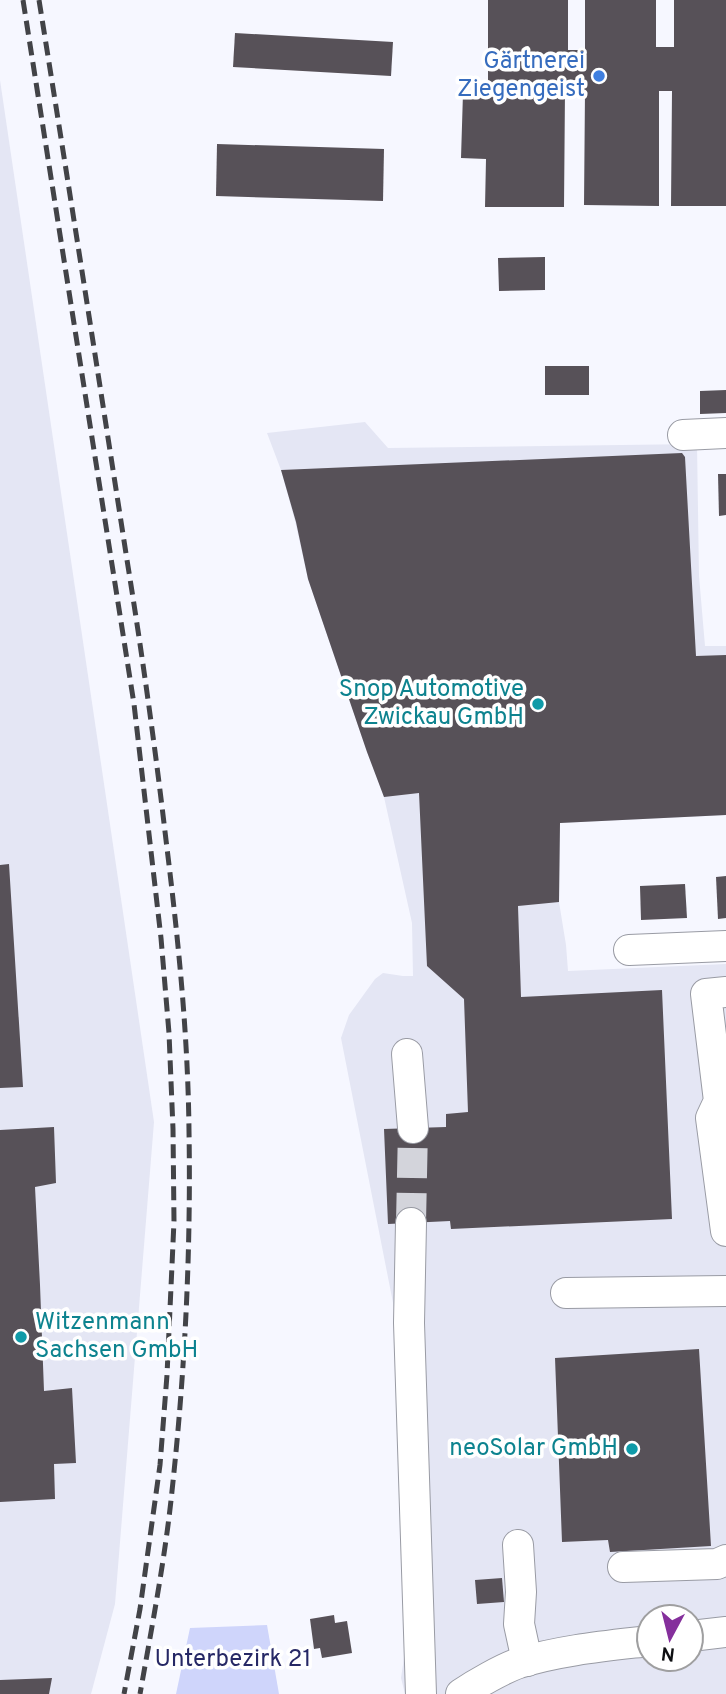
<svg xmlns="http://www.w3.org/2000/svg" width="726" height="1694" font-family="Overpass,sans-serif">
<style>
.built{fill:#e4e6f4;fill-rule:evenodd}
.green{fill:#cfd5fb}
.building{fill:#575158}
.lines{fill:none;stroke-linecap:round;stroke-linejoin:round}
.minor-tunnel{stroke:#d3d4db;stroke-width:30;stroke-dasharray:30 15;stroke-linecap:butt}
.minor-casing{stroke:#999ba4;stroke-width:32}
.minor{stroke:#fff;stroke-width:30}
.rail{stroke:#424347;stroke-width:5;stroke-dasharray:14 7;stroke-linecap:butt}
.shop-dot{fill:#3f7fe0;stroke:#fff;stroke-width:2.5}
.culture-dot{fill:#0f9aa8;stroke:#fff;stroke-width:2.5}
.labels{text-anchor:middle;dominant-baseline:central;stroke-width:7;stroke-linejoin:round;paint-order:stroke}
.shop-label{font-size:24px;fill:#366cbe;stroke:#fff;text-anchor:end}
.culture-label{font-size:24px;fill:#0d838f;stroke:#fff;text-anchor:end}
.park-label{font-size:24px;fill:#262865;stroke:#fff}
</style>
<rect width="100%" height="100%" fill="#f6f7ff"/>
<g class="built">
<polygon points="0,80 154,1122 115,1604 91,1694 0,1694"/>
<path d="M365,422L388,448L697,444L699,576L705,646H726V815L560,823L559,902L566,945L568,971L726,964V1694H405L401,1678L405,1651L395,1313L341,1038L349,1015L375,979L383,973L403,976H413L412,923L384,797L367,752L308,579L295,521L281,470L267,433ZM649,1617H691V1659H649Z"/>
</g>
<polygon class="green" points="267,1625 279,1694 176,1694 190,1628"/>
<g class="building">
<polygon points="488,0 568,0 568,50 585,50 585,0 656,0 656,47 674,47 674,0 726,0 726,206 671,206 672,91 659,91 659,206 584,205 585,91 565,90 564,207 485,207 486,159 461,158 463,93 488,94"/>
<polygon points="235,33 393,42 391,76 233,67"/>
<polygon points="217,144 384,149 383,201 216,196"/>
<polygon points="545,257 545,290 499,291 498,258"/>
<rect x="545" y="366" width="44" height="29"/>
<polygon points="726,390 726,413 700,414 700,391"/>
<polygon points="682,453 685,457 696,656 726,655 726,815 560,823 559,902 518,906 521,997 662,990 672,1219 451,1229 450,1221 388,1224 384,1129 446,1127 446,1114 468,1112 464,999 427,966 419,793 384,797 367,752 308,579 296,522 281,470"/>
<polygon points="718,474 726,474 726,515 719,516"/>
<polygon points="9,864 23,1087 0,1088 0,865"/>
<polygon points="726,876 726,918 718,919 716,877"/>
<polygon points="685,884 687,918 641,920 640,886"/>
<polygon points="54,1127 56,1183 35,1187 40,1285 44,1391 72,1388 76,1463 54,1464 55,1499 0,1502 0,1130"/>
<polygon points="699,1349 711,1546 610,1552 608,1540 562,1542 555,1358"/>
<polygon points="502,1578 504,1602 477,1604 475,1580"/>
<polygon points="334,1615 335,1623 347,1621 352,1653 322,1658 320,1648 314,1649 310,1619"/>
<polygon points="52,1678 49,1694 0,1694 0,1680"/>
</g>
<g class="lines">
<polyline class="minor-tunnel" points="411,1223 413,1128"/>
<g class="minor-casing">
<g id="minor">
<polyline points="683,435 726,433"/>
<polyline points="629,950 726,946"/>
<polyline points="726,992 706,994 719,1101 711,1118 726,1231"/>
<polyline points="407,1054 413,1128"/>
<polyline points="411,1223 409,1323 421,1694"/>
<polyline points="566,1293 726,1291"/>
<polyline points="518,1545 521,1592 519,1624 527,1661"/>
<polyline points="623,1567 717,1564 726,1560"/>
<polyline points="691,1636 726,1632"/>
<path d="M461,1694C476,1684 502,1669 519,1663C561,1650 606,1646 649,1641"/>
</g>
</g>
<use href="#minor" class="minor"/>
<g class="rail">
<polyline points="23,0 134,704 161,938 169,1033 173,1129 174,1221 167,1375 160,1465 140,1609 124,1694"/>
<path d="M39,0C69,187 98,373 127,560C142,653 155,746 166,840C178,937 188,1034 189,1131C191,1251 185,1371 172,1491C165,1559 152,1626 140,1694"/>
</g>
</g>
<circle class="shop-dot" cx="599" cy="76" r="7"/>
<g class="culture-dot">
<circle cx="538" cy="704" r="7"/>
<circle cx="21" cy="1337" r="7"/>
<circle cx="632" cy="1449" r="7"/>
</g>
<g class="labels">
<g class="shop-label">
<text x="585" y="62">Gärtnerei<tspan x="585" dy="28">Ziegengeist</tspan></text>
</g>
<g class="culture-label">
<text x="524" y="690">Snop Automotive<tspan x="524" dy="28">Zwickau GmbH</tspan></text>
<text x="35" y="1323" text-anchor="start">Witzenmann<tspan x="35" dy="28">Sachsen GmbH</tspan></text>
<text x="618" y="1449">neoSolar GmbH</text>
</g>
<g class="park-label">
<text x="233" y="1660">Unterbezirk 21</text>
</g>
</g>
<g transform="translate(670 1638) rotate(187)"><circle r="33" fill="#ffffff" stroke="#9f9fa0" stroke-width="2"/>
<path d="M0-5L12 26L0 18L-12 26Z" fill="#852f9c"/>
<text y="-10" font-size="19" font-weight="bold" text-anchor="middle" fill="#0e0f12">N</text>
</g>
</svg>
